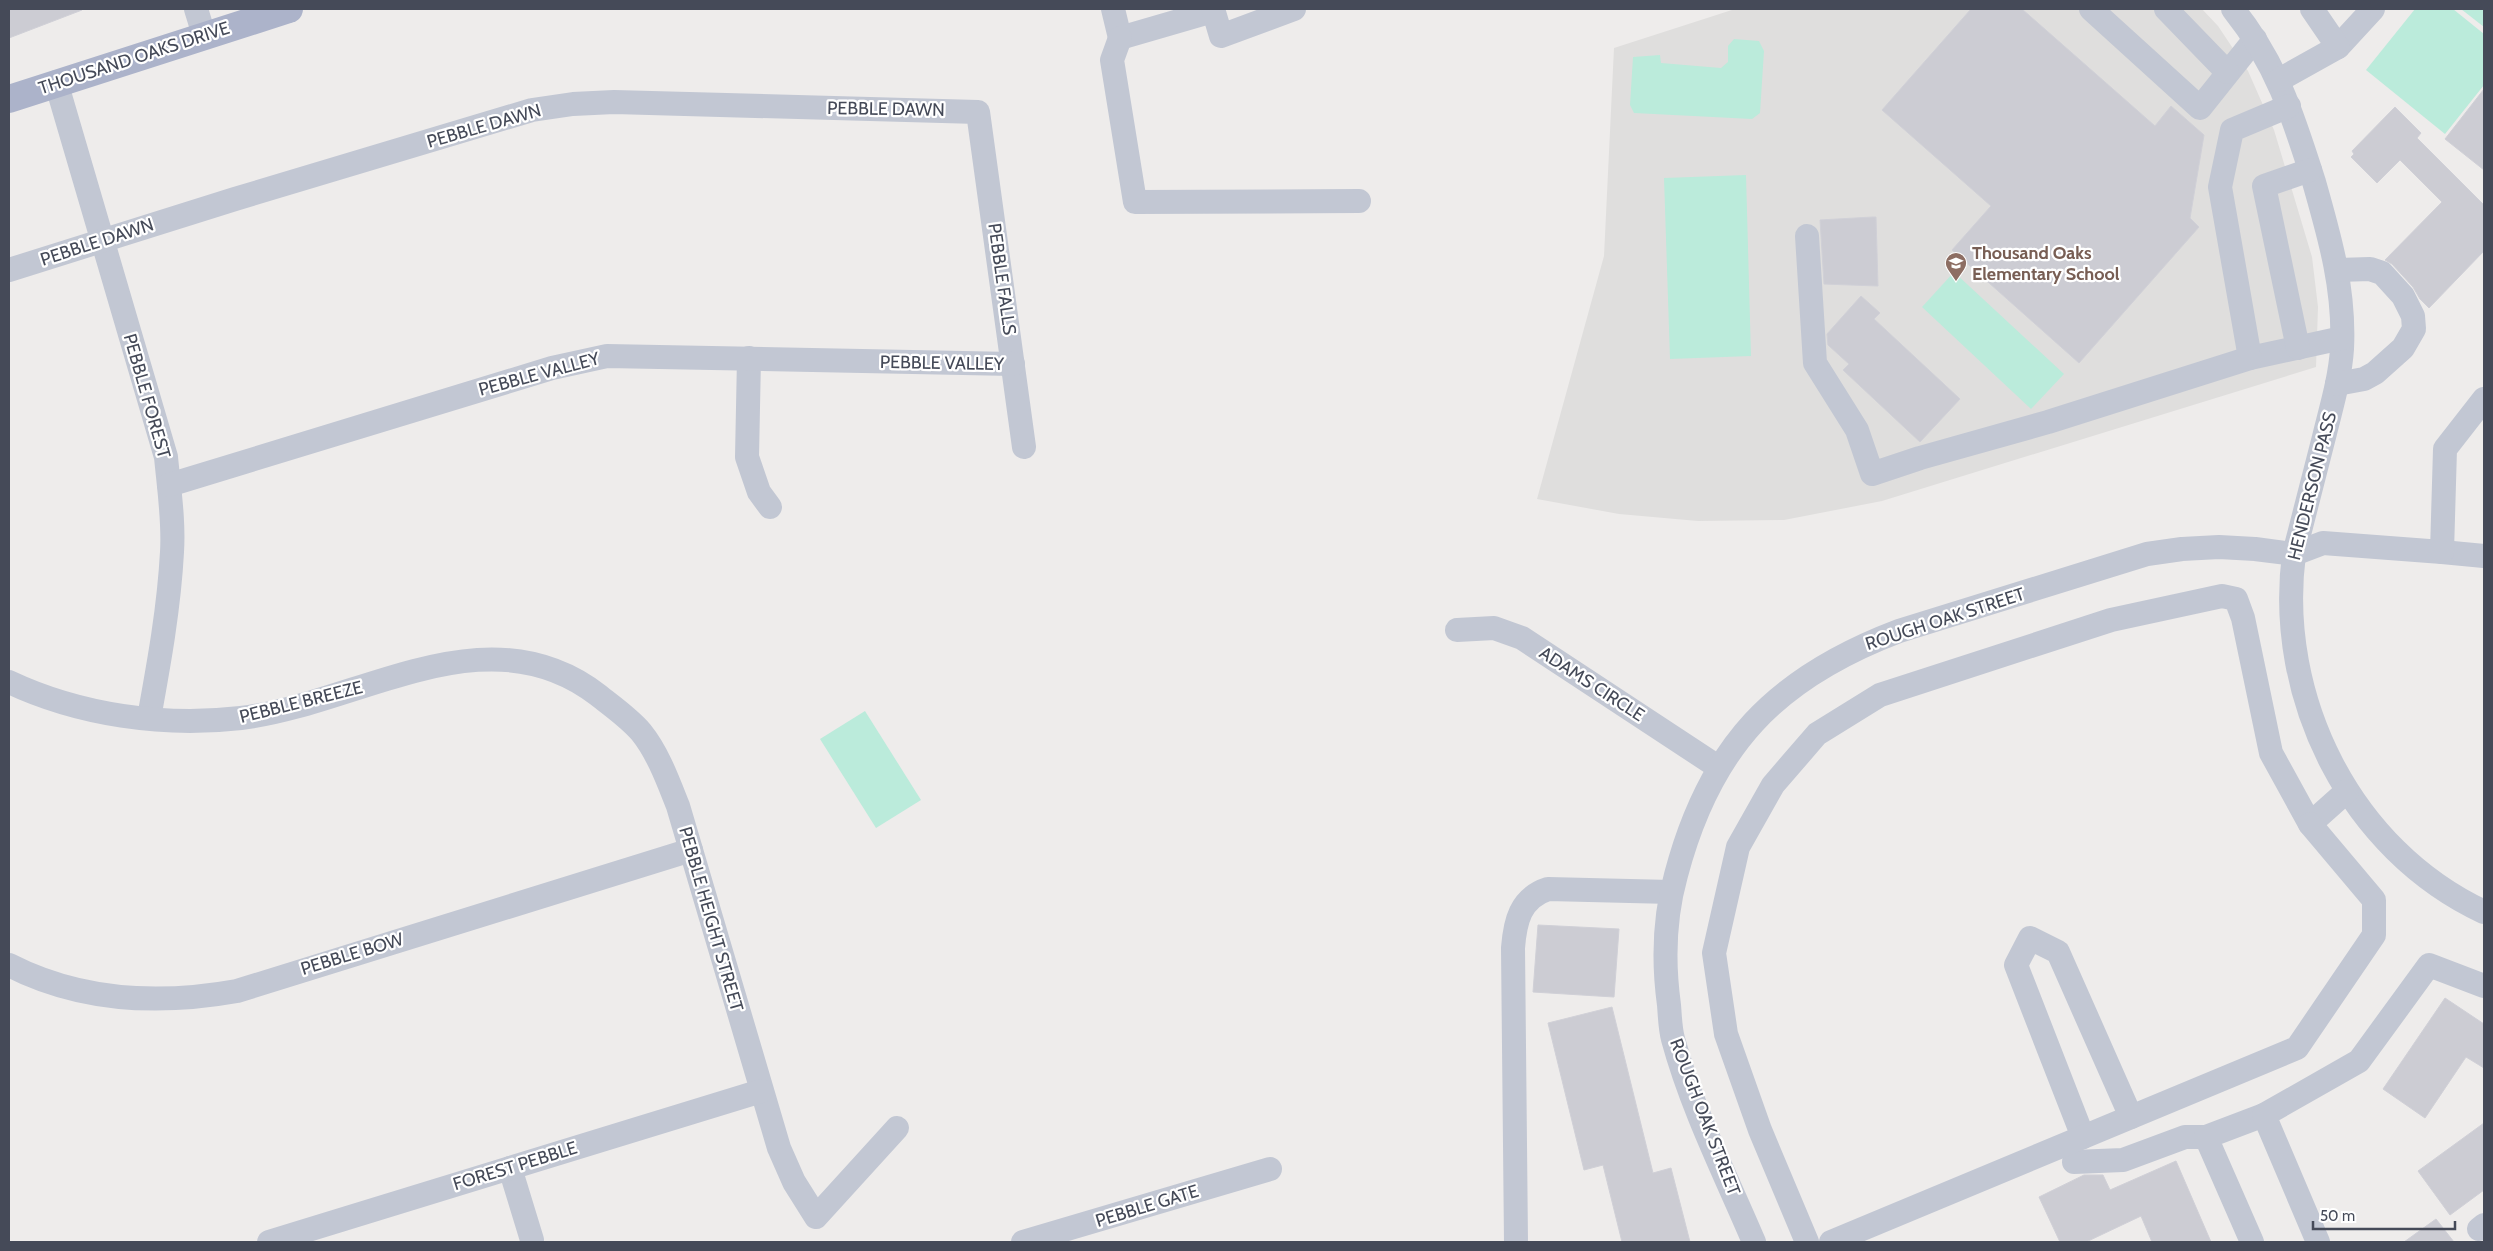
<svg xmlns="http://www.w3.org/2000/svg" width="2493" height="1251" font-family="Cabin,sans-serif">
<style>
.education{fill:#dfdedd}
.green{fill:#bbebdb}
.building{fill:#ccccd3;stroke:#d0d0d7}
.lines{fill:none;stroke-linecap:round;stroke-linejoin:round}
.minor{stroke:#c2c7d3;stroke-width:24}
.major{stroke:#acb3ca;stroke-width:28}
.labels{text-anchor:middle;dominant-baseline:central;stroke-width:4.5;stroke-linejoin:round;paint-order:stroke}
.street-label{font-size:18px;fill:#454a58;stroke:#fff}
.education-label{font-size:18px;font-weight:bold;fill:#785e54;stroke:#fff;text-anchor:start}
</style>
<rect width="100%" height="100%" fill="#eeeceb"/>
<polygon class="education" points="1735,9 2202,9 2218,26 2248,71 2274,130 2312,257 2318,307 2316,367 1882,501 1784,520 1698,521 1619,514 1537,499 1604,256 1614,48"/>
<g class="green">
<polygon points="2415,9 2453,9 2484,34 2484,85 2445,134 2366,70"/>
<polygon points="2461,9 2484,9 2484,27"/>
<polygon points="1734,39 1759,41 1764,51 1760,113 1752,119 1634,113 1630,105 1633,57 1660,55 1661,63 1721,68 1728,62 1728,46"/>
<polygon points="1746,175 1751,356 1670,359 1664,178"/>
<polygon points="1954,272 2064,374 2031,409 1922,307"/>
<polygon points="865,711 921,800 876,828 820,739"/>
</g>
<g class="building">
<polygon points="9,9 82,9 82,10 9,38"/>
<polygon points="1971,9 2022,9 2155,126 2171,106 2204,135 2190,218 2199,227 2079,363 1952,250 1991,206 1882,110"/>
<polygon points="2484,89 2484,170 2445,139"/>
<polygon points="2395,107 2421,133 2417,138 2484,205 2484,251 2429,308 2420,299 2413,287 2392,264 2385,260 2442,202 2400,160 2377,183 2351,157 2354,154 2352,151"/>
<polygon points="1873,217 1876,217 1878,286 1824,284 1820,220"/>
<polygon points="1861,296 1880,313 1874,319 1960,399 1920,442 1843,370 1849,364 1828,345 1827,334"/>
<polygon points="1538,925 1619,929 1614,997 1533,992"/>
<polygon points="2445,998 2484,1024 2484,1068 2466,1057 2425,1118 2383,1089"/>
<polygon points="1612,1007 1653,1173 1671,1168 1690,1242 1622,1242 1603,1165 1584,1170 1548,1023"/>
<polygon points="2484,1123 2484,1190 2450,1215 2418,1171"/>
<polygon points="2176,1161 2211,1242 2152,1242 2141,1216 2086,1242 2060,1242 2039,1197 2084,1175 2103,1175 2110,1190"/>
<polygon points="2436,1219 2454,1242 2404,1242"/>
</g>
<g class="lines">
<g class="minor">
<polyline points="196,9 204,35"/>
<polyline points="1113,9 1120,38 1213,11"/>
<polyline points="1213,9 1221,36 1294,9"/>
<polyline points="2091,9 2200,108 2255,39"/>
<polyline points="2166,9 2227,72"/>
<path d="M2233,9C2277,64 2293,116 2314,182C2330,238 2345,290 2342,349C2340,379 2331,408 2324,437C2314,476 2304,515 2294,554C2275,698 2351,850 2484,912"/>
<polyline points="1120,38 1112,60 1135,202 1359,201"/>
<polyline points="2338,47 2373,9"/>
<polyline points="2279,80 2338,47 2312,9"/>
<path d="M56,82L166,457C169,489 174,520 172,552C169,608 159,663 149,718"/>
<polyline points="2289,106 2232,130 2220,187 2250,358 2342,338"/>
<polyline points="1807,236 1815,363 1857,430 1872,474 1920,458 2048,422 2250,358"/>
<polyline points="9,270 235,199 532,110 573,104 614,102 978,112 1024,447"/>
<polyline points="2298,348 2264,186 2310,170"/>
<polyline points="749,358 747,457 759,492 770,507"/>
<polyline points="2337,384 2364,379 2375,373 2403,348 2414,329 2413,316 2403,296 2382,273 2370,269 2338,270"/>
<polyline points="169,485 552,368 607,356 1013,364"/>
<polyline points="2442,552 2484,556"/>
<polyline points="1457,630 1494,628 1522,638 1718,767"/>
<path d="M9,682C79,715 163,727 241,718C359,704 487,609 598,695C613,707 629,718 641,732C658,753 668,781 678,806L779,1148L794,1182L816,1217L897,1128"/>
<path d="M9,965C81,1002 159,1005 237,991L691,850"/>
<polyline points="2083,1137 2016,965 2030,938 2058,952 2131,1117"/>
<polyline points="2074,1162 2123,1160 2185,1137 2206,1137"/>
<polyline points="510,1168 532,1240"/>
<polyline points="2479,1229 2484,1225"/>
<polyline points="269,1242 761,1091"/>
<polyline points="1023,1242 1270,1169"/>
<path d="M1516,1242L1513,948C1515,922 1520,898 1548,889L1671,892"/>
<path d="M1754,1242C1726,1176 1692,1109 1673,1039C1670,1028 1670,1016 1669,1005C1663,961 1664,918 1676,875C1710,746 1775,678 1899,631L2147,554L2182,549L2219,547L2255,549L2294,554L2323,543L2442,552L2445,449L2484,399"/>
<polyline points="1807,1242 1760,1130 1726,1034 1714,953 1738,847 1773,785 1817,734 1880,695 2111,620 2222,596 2236,599 2243,618 2271,753 2310,824 2347,791"/>
<polyline points="1831,1242 2297,1048 2374,935 2374,900 2310,824"/>
<polyline points="2252,1242 2206,1137 2264,1115"/>
<polyline points="2318,1242 2264,1115 2359,1061 2429,965 2484,986"/>
</g>
<polyline class="major" points="9,99 289,9"/>
</g>
<defs>
<g id="school-pin" transform="scale(1.125)"><path d="M0 17L-7.5 6A9.5 9.5 0 1 1 7.5 6Z" fill="#8d6e63" stroke="#fff"/><path d="M0-5L7-2L0 1L-7-2ZM-4 1L0 2.5L4 1V4Q0 6-4 4Z" fill="#fff"/></g>
</defs>
<g fill-rule="evenodd">
<use href="#school-pin" x="1956" y="263"/>
</g>
<g class="labels">
<g class="street-label">
<text transform="translate(134 58) rotate(-18)">THOUSAND OAKS DRIVE</text>
<text transform="translate(886 109) rotate(1)">PEBBLE DAWN</text>
<text transform="translate(484 126) rotate(-16)">PEBBLE DAWN</text>
<text transform="translate(97 242) rotate(-18)">PEBBLE DAWN</text>
<text transform="translate(1002 279) rotate(82)">PEBBLE FALLS</text>
<text transform="translate(942 363) rotate(1)">PEBBLE VALLEY</text>
<text transform="translate(539 374) rotate(-15)">PEBBLE VALLEY</text>
<text transform="translate(147 396) rotate(74)">PEBBLE FOREST</text>
<text transform="translate(2312 486) rotate(-76)">HENDERSON PASS</text>
<text transform="translate(1945 619) rotate(-18)">ROUGH OAK STREET</text>
<text transform="translate(1592 684) rotate(33)">ADAMS CIRCLE</text>
<text transform="translate(301 702) rotate(-14)">PEBBLE BREEZE</text>
<text transform="translate(711 919) rotate(74)">PEBBLE HEIGHT STREET</text>
<text transform="translate(352 954) rotate(-17)">PEBBLE BOW</text>
<text transform="translate(1705 1117) rotate(69)">ROUGH OAK STREET</text>
<text transform="translate(515 1166) rotate(-17)">FOREST PEBBLE</text>
<text transform="translate(1147 1206) rotate(-17)">PEBBLE GATE</text>
</g>
<g class="education-label">
<text x="1972" y="253">Thousand Oaks<tspan x="1972" dy="21">Elementary School</tspan></text>
</g>
</g>
<rect width="2493" height="1251" fill="none" stroke="#454a58" stroke-width="20"/>
<path d="M2313 1221v8h142v-8" fill="none" stroke="#454a58" stroke-width="2.5"/>
<text x="2320" y="1221" font-size="15" fill="#454a58" stroke="#ffffff" stroke-width="4" paint-order="stroke">50 m</text>
</svg>
